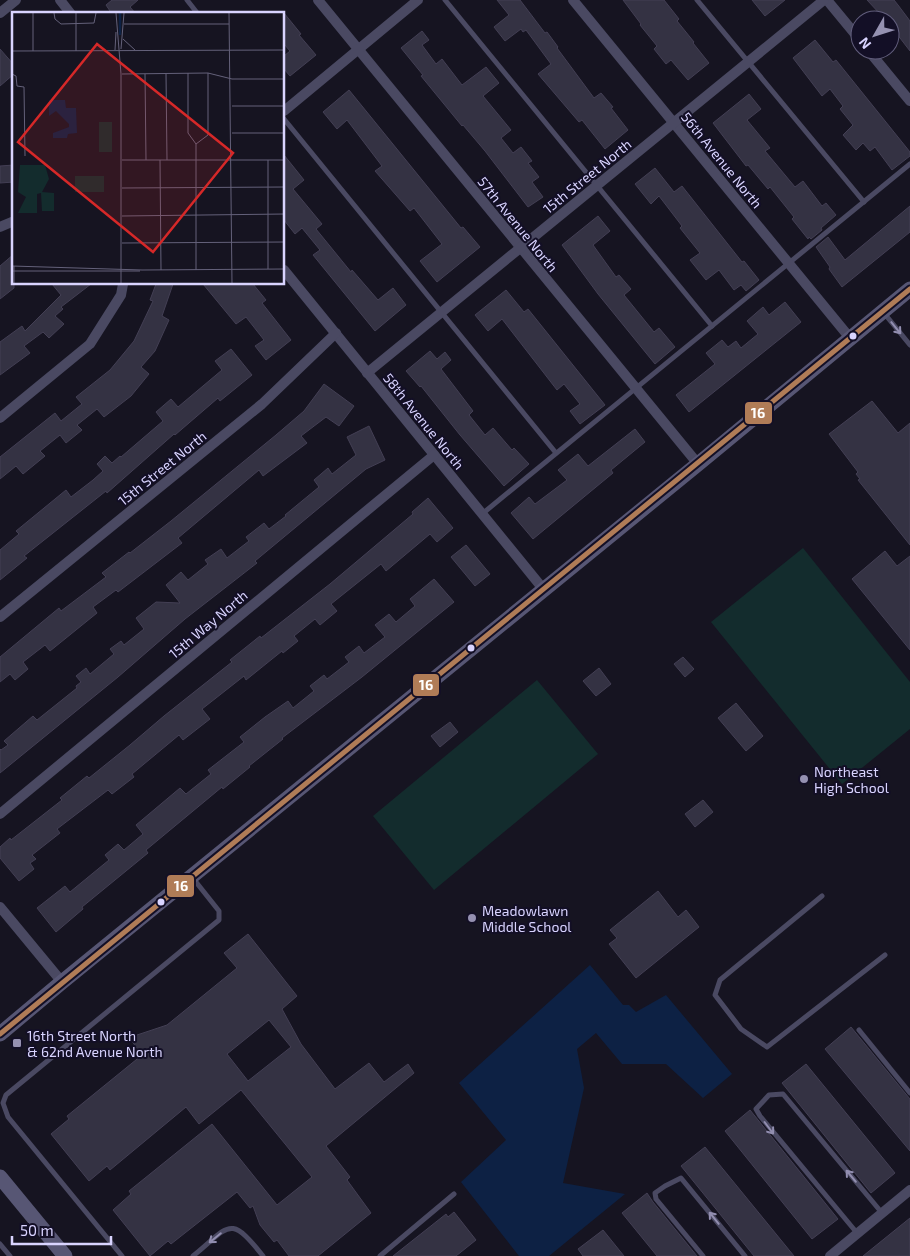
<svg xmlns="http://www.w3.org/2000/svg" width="910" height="1256" font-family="'Exo 2',sans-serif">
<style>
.green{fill:#132c2d}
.water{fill:#0d2144}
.building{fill:#343243;stroke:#433f54;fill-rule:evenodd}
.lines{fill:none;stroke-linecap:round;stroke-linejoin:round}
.lane{stroke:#4a4962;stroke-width:5}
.street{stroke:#4a4962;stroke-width:10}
.secondary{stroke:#575674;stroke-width:15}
.bus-1-casing{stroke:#130f26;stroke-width:9}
.bus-1{stroke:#b07c57;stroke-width:5}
.oneway{stroke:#928eb0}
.bus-dot{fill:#d9d4ff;stroke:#130f26;stroke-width:2}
.poi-dot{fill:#9591b1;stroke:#130f26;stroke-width:2}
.labels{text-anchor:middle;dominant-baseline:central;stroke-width:4;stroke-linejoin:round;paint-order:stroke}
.street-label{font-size:14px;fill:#d9d4ff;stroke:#130f26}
.poi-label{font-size:14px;fill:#d9d4ff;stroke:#130f26;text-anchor:start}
.inset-river{fill:none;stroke:#0d2144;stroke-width:2.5}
.inset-road{fill:none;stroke:#64617a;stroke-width:1}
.view{fill:#d62828;fill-opacity:0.15;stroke:#d62828;stroke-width:2.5}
.inset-edge{fill:none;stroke:#d9d4ff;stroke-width:2.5}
.line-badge{stroke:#130f26;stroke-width:2}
.badge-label{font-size:14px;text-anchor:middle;font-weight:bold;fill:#fff}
</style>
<rect width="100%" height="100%" fill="#161421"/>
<g class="green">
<polygon points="803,548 910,682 910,729 842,784 711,622"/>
<polygon points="537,680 598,754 434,890 373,816"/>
</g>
<polygon class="water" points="590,965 623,1005 629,1005 636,1012 666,995 732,1074 703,1098 666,1064 622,1064 596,1033 577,1049 584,1088 563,1183 625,1194 549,1256 519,1256 461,1182 506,1140 459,1083"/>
<g class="building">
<polygon points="112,0 138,0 130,7 136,14 112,14 106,5"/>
<polygon points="497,0 520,0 545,33 547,32 558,47 557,48 594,98 601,93 613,107 611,108 628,130 605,149 582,120 579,122 538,74 551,64 526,30 523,32 521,29 505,41 494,27 509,15"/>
<polygon points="623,0 664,0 679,19 677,21 694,42 693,43 709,63 688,80 671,60 666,64 654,49 657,46 640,25 641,24"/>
<polygon points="752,0 785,0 765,16"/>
<polygon points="867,0 894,0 898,5 910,21 910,51 890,25 890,20 886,20 882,14 881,15"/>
<polygon points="284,13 301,34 299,35 316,55 290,76 284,69 284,56 290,51 284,44"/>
<polygon points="422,31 429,40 422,45 436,64 442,59 462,85 486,67 499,83 483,96 511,130 501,138 513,153 521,147 532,161 528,163 539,177 532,182 543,197 528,207 485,151 463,125 462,126 421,76 423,75 401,48"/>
<polygon points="815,40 833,62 836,60 910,152 910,156 892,170 875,147 870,151 863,143 856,150 843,135 853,125 840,109 843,106 830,89 822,96 793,58"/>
<polygon points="0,49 14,65 14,74 0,86"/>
<polygon points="349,90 461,228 463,227 480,247 437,282 420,261 442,244 414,208 410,211 375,171 382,166 347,120 337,129 323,112"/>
<polygon points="749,94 761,109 747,120 770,148 765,151 795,187 803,181 822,206 826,203 836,215 821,228 822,230 811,239 809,237 808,239 792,219 794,217 770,187 768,189 748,165 746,166 713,123"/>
<polygon points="284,155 304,180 293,189 322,224 316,229 351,272 352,270 378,300 393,288 406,305 375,331 313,255 320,250 302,228 295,234 284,220"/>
<polygon points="14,165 14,182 0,183 0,166"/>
<polygon points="655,168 674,192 682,186 742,262 744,261 759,280 746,291 741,285 734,290 719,270 706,280 690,260 700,253 680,228 682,226 659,196 651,204 635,184"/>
<polygon points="910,206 910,232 842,287 829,269 830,267 816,247 828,237 845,260"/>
<polygon points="598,216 610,231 593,245 616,277 619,275 631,289 624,295 654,332 659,328 675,347 655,364 598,294 562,245"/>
<polygon points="14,254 14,288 0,299 0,266"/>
<polygon points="52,284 91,284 61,307 63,309 55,316 64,324 49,338 43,332 24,346 30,353 0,375 0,342 22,326 25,331 61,295"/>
<polygon points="156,284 173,284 162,316 169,320 155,351 141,367 149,374 131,396 104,417 97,409 77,425 82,430 66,443 60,435 40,451 45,456 23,474 16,466 0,479 0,457 55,413 61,421 82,404 76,397 110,370 134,341 153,301 150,300"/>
<polygon points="203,284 253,284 266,300 262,303 291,340 266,360 255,346 264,340 246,317 236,324"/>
<polygon points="506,290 524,312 528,309 605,405 580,424 570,411 580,404 564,384 557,390 502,319 488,331 475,315"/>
<polygon points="785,302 801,322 689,412 676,395 715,364 706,353 722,340 728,347 736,341 741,348 758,334 747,321 763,307 769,315"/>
<polygon points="231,349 252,375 220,401 218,398 175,435 174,434 107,493 106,491 24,556 27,558 0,580 0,550 19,534 16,531 66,490 71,497 93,480 103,471 97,464 105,456 112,463 120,456 121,457 163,421 156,412 171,399 178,407 222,370 215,361"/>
<polygon points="430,351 437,359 445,352 451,360 441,369 473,411 469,415 485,435 493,428 512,450 514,448 529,464 504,486 460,435 421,386 420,387 406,371"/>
<polygon points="324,384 354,406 339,426 326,417 301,436 307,443 263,476 259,470 178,538 182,543 118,592 116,590 93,607 97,613 50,651 45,645 23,662 28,669 15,680 10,674 0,682 0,657 59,608 61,611 106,577 102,573 129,552 130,553 171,521 276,435 304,411"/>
<polygon points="872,401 898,433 910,423 910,545 858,480 860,479 856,474 858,472 829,434"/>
<polygon points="369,426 385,460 366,469 255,561 257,563 185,619 118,677 0,773 0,749 1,750 8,745 4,741 33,716 37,720 77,688 76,686 81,682 76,676 86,668 90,674 114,654 110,649 121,641 124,645 144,629 136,618 156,602 180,603 166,585 181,572 188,580 208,564 205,560 221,549 227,558 249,541 246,537 264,523 269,529 286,516 285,515 319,487 314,480 328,468 332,474 356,455 347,437"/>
<polygon points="635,429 645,442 611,470 613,473 533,539 511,513 529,497 535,504 567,480 558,470 578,454 588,466"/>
<polygon points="428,498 453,528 437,542 430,534 386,571 381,564 331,604 337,611 320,625 315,619 294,636 298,641 283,653 282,651 246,680 244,676 202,709 210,719 183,740 179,735 132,774 134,777 112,794 108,790 57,829 60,833 32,855 36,859 30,863 34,869 19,881 0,858 0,847 10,838 11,840 62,800 60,798 87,776 89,778 130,745 164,716 232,662 230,660 260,636 261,638 330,584 413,514 412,512"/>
<polygon points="466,545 490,574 475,586 451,557"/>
<polygon points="885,551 897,566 910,556 910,650 852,579"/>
<polygon points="434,579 454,602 362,677 282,738 283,739 249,766 250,767 223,789 222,787 146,850 148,853 82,907 83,909 56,932 37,908 65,886 70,892 109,860 105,855 118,844 124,850 143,834 136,825 180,788 186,794 211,774 208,770 244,742 240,737 265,717 288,701 293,708 314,691 310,686 324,675 327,679 349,662 345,657 359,646 364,653 385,637 375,625 389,614 396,622 415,606 410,599"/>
<polygon points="683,657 694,669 685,677 674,664"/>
<polygon points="599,668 611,684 596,696 583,681"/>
<polygon points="736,703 763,736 746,751 718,718"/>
<polygon points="450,722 458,732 440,747 431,736"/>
<polygon points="703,800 713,812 695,827 685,814"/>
<polygon points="658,891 678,917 686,910 699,927 636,978 609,944 617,938 610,930"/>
<path d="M248,934L297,996L282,1009L301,1044L335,1089L369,1063L384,1082L408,1064L414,1073L326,1146L350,1177L347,1180L371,1213L318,1256H289L277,1240L274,1242L260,1225L253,1206L250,1208L237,1192L171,1244L168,1241L150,1256L113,1210L131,1194L129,1191L212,1124L277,1205L312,1177L241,1090L199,1124L186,1107L110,1170L107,1166L89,1181L51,1134L69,1119L67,1116L142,1055L131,1040L137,1035L167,1025L237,968L224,953ZM269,1020L291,1047L248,1081L227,1054Z"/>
<polygon points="851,1027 910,1099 910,1151 825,1049"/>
<polygon points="806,1064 895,1173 871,1193 782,1083"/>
<polygon points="750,1110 838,1219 812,1239 725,1131"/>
<polygon points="705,1147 794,1256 754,1256 681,1166"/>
<polygon points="647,1193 653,1202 697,1256 657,1256 622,1213"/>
<polygon points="454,1212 476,1240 456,1256 393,1256 446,1214 448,1217"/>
<polygon points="910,1218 910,1256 863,1256"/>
<polygon points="603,1230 624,1256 583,1256 578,1249"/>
</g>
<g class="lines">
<g class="lane">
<polyline points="187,0 198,14"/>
<polyline points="445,0 712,326"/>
<polyline points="697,0 864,202"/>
<polyline points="284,119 556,453"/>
<polyline points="884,313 910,345"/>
<polyline points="482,514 910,164"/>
<polyline points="822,896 720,980 715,995 741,1029 767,1047 885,955"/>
<polyline points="859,1030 910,1093"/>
<polyline points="857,1233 760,1116 756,1109 769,1095 783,1094 882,1213"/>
<polyline points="0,1244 10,1256"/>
<polyline points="122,1256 8,1117 3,1103 6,1095 219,920 219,911 192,877"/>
<path d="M193,1256C230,1226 229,1213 263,1256"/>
<polyline points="380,1256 454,1194"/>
<polyline points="703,1256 656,1199 655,1193 665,1186 681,1178 745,1256"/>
</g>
<g class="street">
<polyline points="60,0 71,14"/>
<polyline points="318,0 698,464"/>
<polyline points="573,0 850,338"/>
<polyline points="827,0 860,40"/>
<polyline points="0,13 16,0"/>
<polyline points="868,50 910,101"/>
<polyline points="284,111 418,0"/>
<polyline points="0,227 14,221"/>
<polyline points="284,270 544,590"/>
<polyline points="367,373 824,0"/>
<polyline points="0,418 90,344 121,295 123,284"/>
<polyline points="0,617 262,404 336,333"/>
<polyline points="0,814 434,455"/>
<polyline points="0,907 62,982"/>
<polyline points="830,1256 910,1190"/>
</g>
<g class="secondary">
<polyline points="0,1034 62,982 698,464 910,289"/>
<polyline points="0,1177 65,1256"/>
</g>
<g class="bus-1-casing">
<polyline id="bus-1" points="0,1034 910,289"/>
</g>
<use href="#bus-1" class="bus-1"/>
</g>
<defs><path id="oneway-shaft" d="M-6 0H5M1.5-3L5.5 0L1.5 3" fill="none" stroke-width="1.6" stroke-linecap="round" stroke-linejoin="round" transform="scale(1.25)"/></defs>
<g class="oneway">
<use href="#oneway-shaft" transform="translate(896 328) rotate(51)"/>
<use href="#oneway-shaft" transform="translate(769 1128) rotate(53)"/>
<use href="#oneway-shaft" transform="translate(851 1176) rotate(-130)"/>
<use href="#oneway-shaft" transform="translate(714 1218) rotate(-129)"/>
<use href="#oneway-shaft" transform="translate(215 1238) rotate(141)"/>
</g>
<g class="bus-dot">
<circle cx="853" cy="336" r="4.5"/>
<circle cx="471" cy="648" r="4.5"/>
<circle cx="161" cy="902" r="4.5"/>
</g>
<g class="poi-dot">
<circle cx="804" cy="779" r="5"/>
<circle cx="472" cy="918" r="5"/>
<rect x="12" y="1038" width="10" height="10" rx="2.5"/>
</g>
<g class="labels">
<g class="street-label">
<text transform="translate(722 160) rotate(51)">56th Avenue North</text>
<text transform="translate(587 176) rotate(-39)">15th Street North</text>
<text transform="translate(518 224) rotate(51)">57th Avenue North</text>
<text transform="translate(424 421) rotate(51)">58th Avenue North</text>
<text transform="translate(162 468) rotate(-39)">15th Street North</text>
<text transform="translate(208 624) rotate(-40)">15th Way North</text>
</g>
<g class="poi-label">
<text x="814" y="771">Northeast<tspan x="814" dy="16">High School</tspan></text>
<text x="482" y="910">Meadowlawn<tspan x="482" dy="16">Middle School</tspan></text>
<text x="27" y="1035">16th Street North<tspan x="27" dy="16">&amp; 62nd Avenue North</tspan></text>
</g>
</g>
<g transform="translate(12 12)">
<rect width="272" height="272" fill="#161421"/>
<path d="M87,110H100V140H87ZM8,153H33L37,167L30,180L42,181V199H30L29,181L25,182V201H6L14,185L6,180ZM63,164H92V180H63Z" fill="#132c2d"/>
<path d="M37,88H53L54,96H64L65,121L56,122L55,126H41V121L57,115V112L44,99L37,104Z" fill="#0d2144"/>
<path class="inset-river" d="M108,1V23"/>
<path class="inset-road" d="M21,1V39M42,1L43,7L49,12L82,11L84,1M64,1V39M104,1L109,62V272M217,1L220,272M112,12H217M111,27L123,38M109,37L112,1M103,38L104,20M0,39L273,38M176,61V121L184,132V258M0,62L4,64L5,74L12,75L13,144M110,62L196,61L220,67H273M133,62L134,148M154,62L155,148M220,94H273M220,121H273M184,132L196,123V61M110,148H273M148,148L149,258M256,148V257M110,176L273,175M110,204L273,202M110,231L273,230M0,254L130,258L273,257M0,259H128M2,272V254"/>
<path class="view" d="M85,32L221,141L141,240L6,130Z"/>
<rect width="272" height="272" class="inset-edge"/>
</g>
<g class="line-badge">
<rect x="744" y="401" width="29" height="24" rx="5" fill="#b07c57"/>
<rect x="412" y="673" width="28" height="24" rx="5" fill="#b07c57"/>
<rect x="166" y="874" width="29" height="24" rx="5" fill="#b07c57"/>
</g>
<g class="badge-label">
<text x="758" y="418">16</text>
<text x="426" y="690">16</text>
<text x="181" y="891">16</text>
</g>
<g transform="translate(875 35) rotate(231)"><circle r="24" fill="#130f26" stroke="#625e7d"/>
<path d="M0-4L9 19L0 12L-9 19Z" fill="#9591b1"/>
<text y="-8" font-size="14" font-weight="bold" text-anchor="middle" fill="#d9d4ff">N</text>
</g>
<path d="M12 1236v8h99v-8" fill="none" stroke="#d9d4ff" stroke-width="2.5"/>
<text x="20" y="1236" font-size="15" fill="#d9d4ff" stroke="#130f26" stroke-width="4" paint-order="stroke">50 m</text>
</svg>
